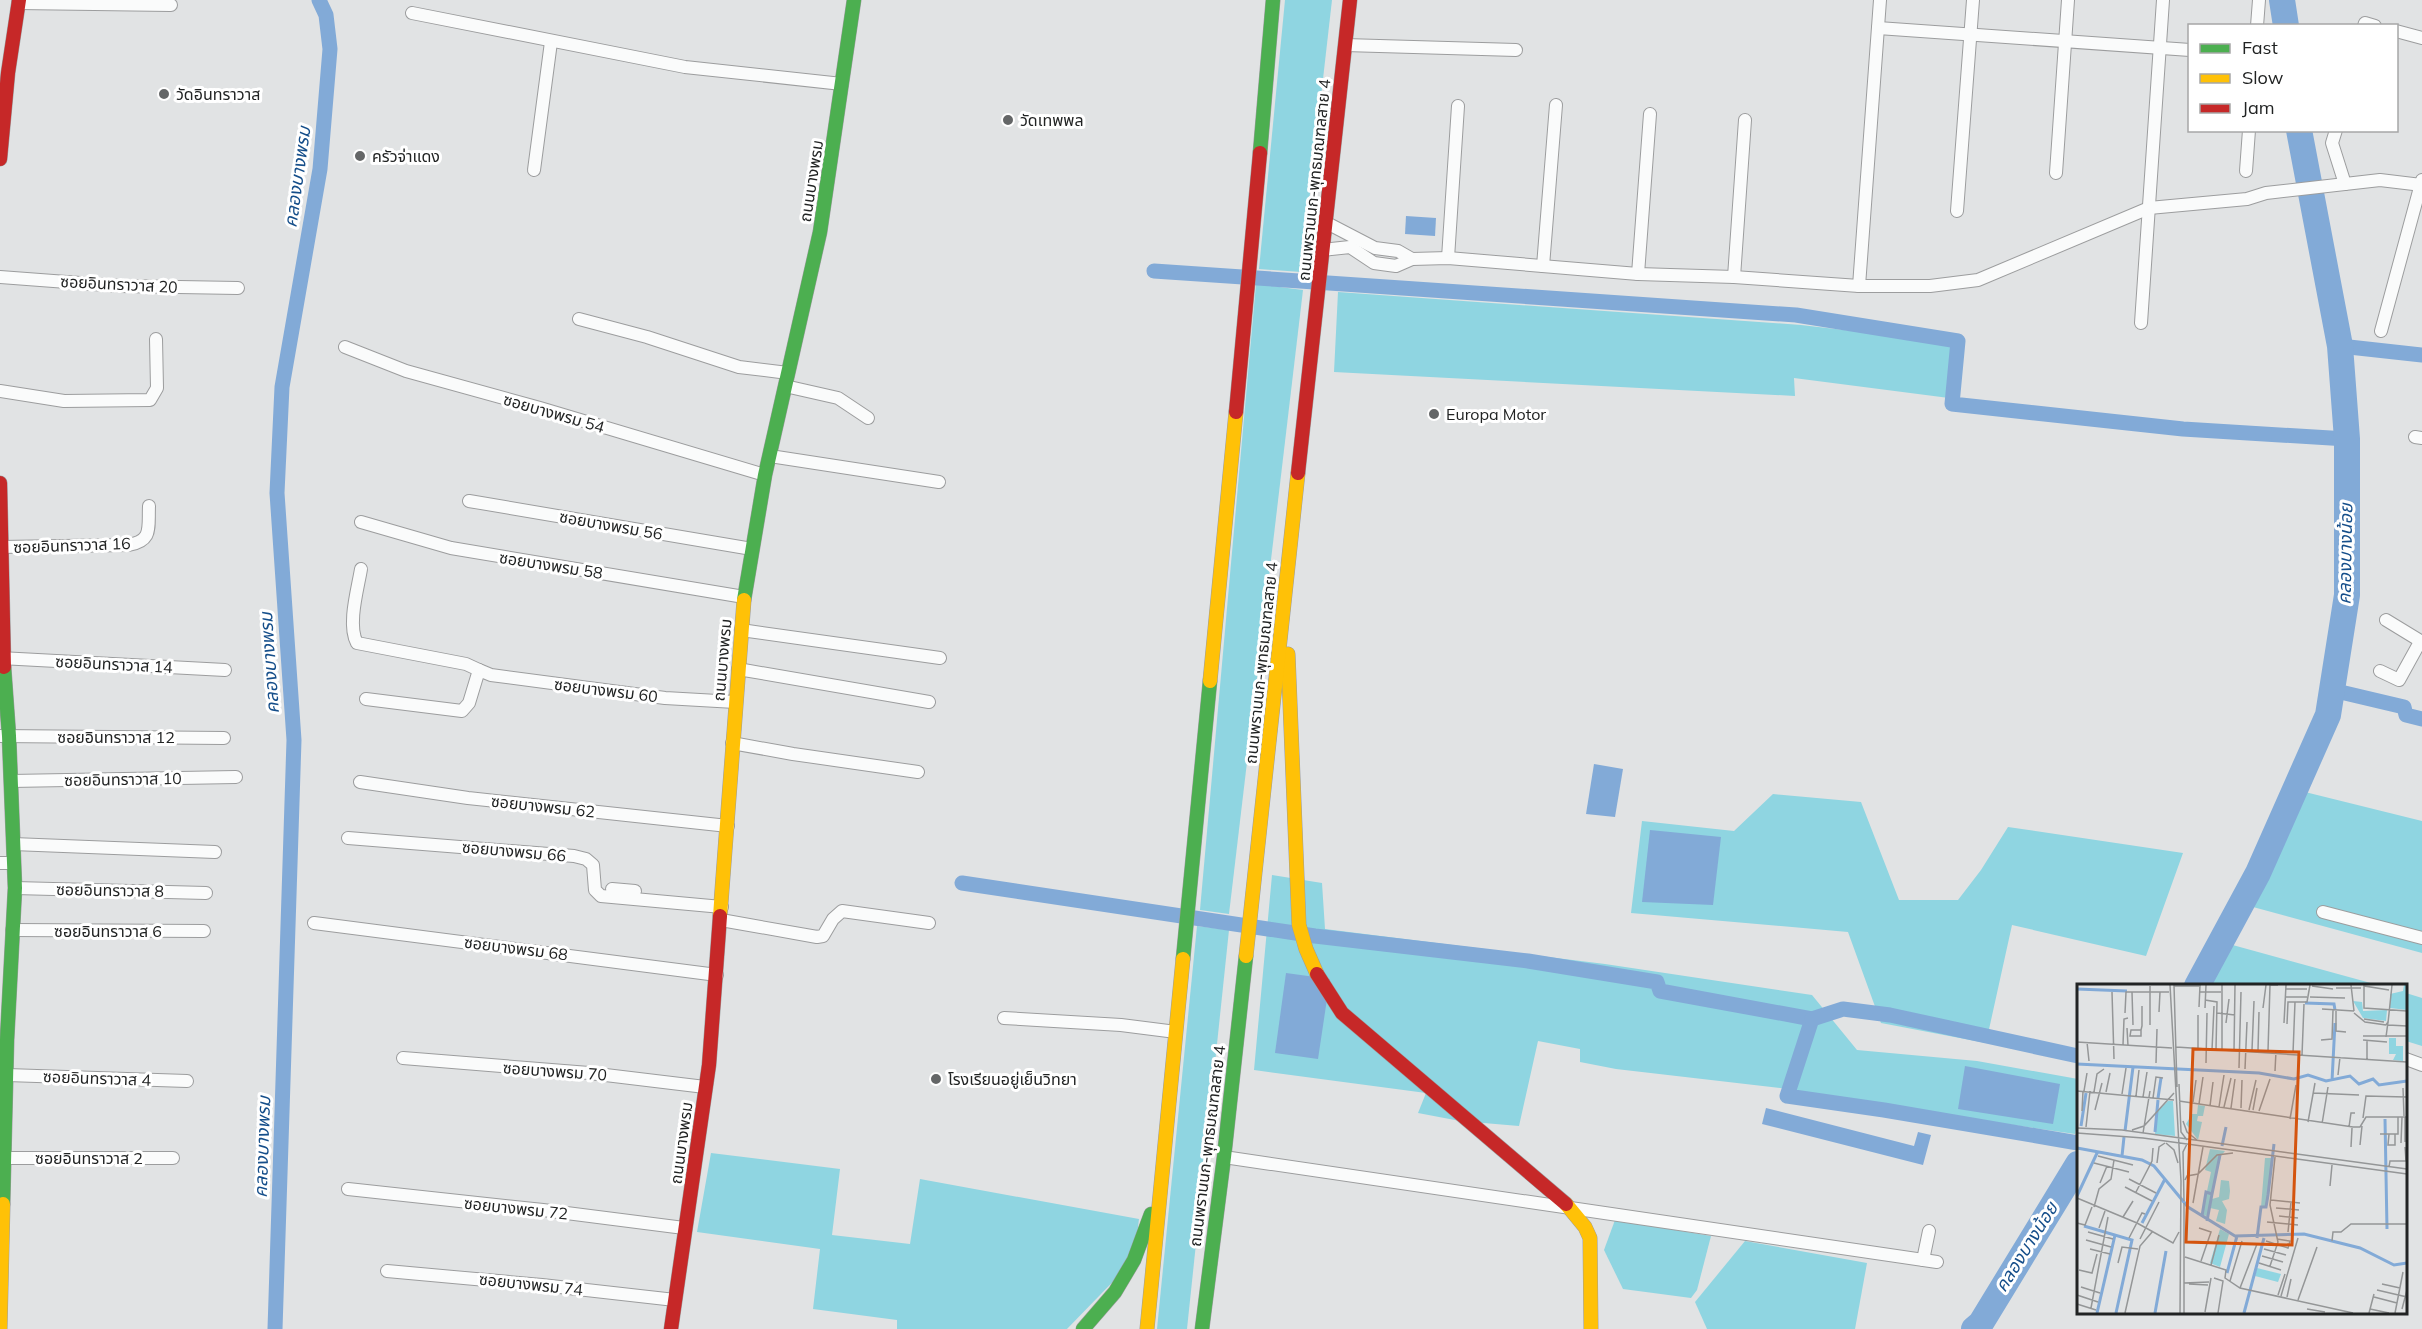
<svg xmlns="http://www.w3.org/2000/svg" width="2422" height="1329" font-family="Mulish,'Noto Sans Thai',sans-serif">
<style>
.green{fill:#8fd5e1}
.water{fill:#82aad7}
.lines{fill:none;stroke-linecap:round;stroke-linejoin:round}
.canal{stroke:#82aad7;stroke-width:15}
.river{stroke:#82aad7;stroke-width:26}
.street-casing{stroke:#9c9d9e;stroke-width:14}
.fast-casing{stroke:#9c9d9e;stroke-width:15}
.slow-casing{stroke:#9c9d9e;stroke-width:15}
.jam-casing{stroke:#9c9d9e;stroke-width:15}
.street{stroke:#fafbfb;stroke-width:12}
.fast{stroke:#4caf50;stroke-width:14}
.slow{stroke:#ffc107;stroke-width:14}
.jam{stroke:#c62828;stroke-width:14}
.poi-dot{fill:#646667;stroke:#fff;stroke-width:2}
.labels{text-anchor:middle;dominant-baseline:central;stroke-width:6;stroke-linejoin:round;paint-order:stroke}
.poi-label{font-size:16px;fill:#212323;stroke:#fff;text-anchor:start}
.street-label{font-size:16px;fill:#212323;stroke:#fff}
.water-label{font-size:18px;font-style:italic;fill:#154e8a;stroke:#fff}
.inset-river{fill:none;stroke:#82aad7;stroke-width:3}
.inset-road{fill:none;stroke:#949697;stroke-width:1.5}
.view{fill:#d4540e;fill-opacity:0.15;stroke:#d4540e;stroke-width:3}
.inset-edge{fill:none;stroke:#212323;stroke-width:3}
</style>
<rect width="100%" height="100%" fill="#e1e3e4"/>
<g class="green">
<polygon points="1285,0 1332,0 1301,272 1259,269"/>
<polygon points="1256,284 1303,290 1229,914 1200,910"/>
<polygon points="1338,292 1801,325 1956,343 1949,398 1794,378 1795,396 1334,372"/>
<polygon points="2305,792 2422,821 2422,953 2253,907"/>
<polygon points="1773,794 1861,802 1899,900 1958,900 1981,870 2008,827 2183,853 2146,956 2012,925 1986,1043 1881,1023 1848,932 1631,913 1642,821 1734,831"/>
<polygon points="1272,875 1322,883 1325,929 1605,964 1812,995 1857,1050 1977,1061 2078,1079 2078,1119 2075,1134 1902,1109 1789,1089 1616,1069 1580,1062 1580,1049 1538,1041 1519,1126 1460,1121 1418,1113 1426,1093 1254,1070"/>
<polygon points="1197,926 1229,930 1187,1329 1157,1329"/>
<polygon points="2229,944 2378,985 2208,985"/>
<polygon points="2406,993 2422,998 2422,1046 2406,1041"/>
<polygon points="711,1153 840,1169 832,1235 910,1244 920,1179 1139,1219 1134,1260 1067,1329 897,1329 897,1320 813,1309 820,1249 697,1232"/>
<polygon points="1615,1220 1711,1236 1697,1290 1691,1298 1623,1289 1604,1250"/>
<polygon points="1745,1241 1867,1263 1855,1329 1707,1329 1695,1302"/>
</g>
<g class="water">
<polygon points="1406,216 1436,218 1435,236 1405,234"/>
<polygon points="1594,764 1623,769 1615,817 1586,814"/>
<polygon points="1650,830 1721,837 1713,905 1642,902"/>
<polygon points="1286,973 1330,979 1318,1059 1275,1053"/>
<polygon points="1965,1066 2060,1084 2053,1124 1958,1109"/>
<polygon points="1766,1108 1914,1146 1918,1132 1931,1135 1923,1165 1762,1124"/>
</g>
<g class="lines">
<g class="canal">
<polyline points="1154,271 1796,315 1958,341 1952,404 2183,429 2347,439"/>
<polyline points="2340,346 2422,355"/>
<polyline points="2332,690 2404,707 2406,715 2422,719"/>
<polyline points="962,883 1315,936 1528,961 1657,982 1660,991 1812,1019 1787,1096 1884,1110 2078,1143"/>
<polyline points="1812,1019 1843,1009 1890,1015 2078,1056"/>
<polyline points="275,1329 294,740 277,493 282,387 320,169 330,49 326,15 319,0"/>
</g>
<g class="river">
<polyline points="2282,0 2286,26"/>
<polyline points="2197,986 2258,873 2328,715 2347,595 2347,439 2340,346 2299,130"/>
<polyline points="1974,1329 1981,1323 2078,1164"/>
</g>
<g class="street-casing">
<g id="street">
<polyline points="18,3 171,5"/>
<polyline points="412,13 685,67 842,84"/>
<polyline points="2257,26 2259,0"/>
<polyline points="2364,26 2365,23 2375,26"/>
<polyline points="1878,28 2190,50"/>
<polyline points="2396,31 2422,38"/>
<polyline points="1345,45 1516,50"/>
<polyline points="2336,130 2332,143 2345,184"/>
<polyline points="534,170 551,42"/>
<polyline points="2246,171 2249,130"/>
<polyline points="2056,173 2068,0"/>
<polyline points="1957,211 1973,0"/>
<polyline points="1325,222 1375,248 1398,251 1412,259"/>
<polyline points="1322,250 1350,247 1374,263 1396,266 1412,259 1448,258 1638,274 1734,277 1859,286 1930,286 1978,280 2149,208 2247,199 2266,193 2380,180 2422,185"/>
<polyline points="1448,258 1458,106"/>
<polyline points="1543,266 1556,105"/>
<polyline points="1638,274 1650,114"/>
<polyline points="0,277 120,286 238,288"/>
<polyline points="1734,277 1745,120"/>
<polyline points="1859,286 1880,0"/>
<polyline points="579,319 647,337 739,367 788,373"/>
<polyline points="2141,323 2163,0"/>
<polyline points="2381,331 2422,180"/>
<polyline points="345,347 406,371 540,408 765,475"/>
<polyline points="785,386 838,398 868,418"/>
<polyline points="0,391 64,401 150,400 157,388 156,339"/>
<polyline points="2415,437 2422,438"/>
<polyline points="770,456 939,482"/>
<polyline points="469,501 752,549"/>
<polyline points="361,522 451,548 744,597"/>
<path d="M0,547L128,545C153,541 148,528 149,506"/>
<path d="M361,569C358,588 347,625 357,643L466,664L479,670"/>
<polyline points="2386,620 2422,642"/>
<polyline points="741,630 940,658"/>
<polyline points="0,658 225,670"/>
<polyline points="738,669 929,702"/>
<polyline points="2380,671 2399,680 2420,642"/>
<polyline points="366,699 462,711 469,703 479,670 491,675 665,698 735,702"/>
<polyline points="0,736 224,738"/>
<polyline points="732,743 793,754 918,772"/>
<polyline points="11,781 236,777"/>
<polyline points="360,782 468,798 728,826"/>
<polyline points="348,838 574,856 586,859 593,865 595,890 601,896 722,907"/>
<polyline points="13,844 215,852"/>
<polyline points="0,863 13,863"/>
<polyline points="15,888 206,893"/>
<polyline points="612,889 635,891"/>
<polyline points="2323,912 2422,938"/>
<polyline points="721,920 817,937 823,936 833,919 842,911 929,923"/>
<polyline points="314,923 717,975"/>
<polyline points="12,930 204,931"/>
<polyline points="1004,1018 1121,1025 1176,1032"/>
<polyline points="403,1058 589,1073 705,1087"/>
<polyline points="2406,1059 2422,1065"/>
<polyline points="7,1075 187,1081"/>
<polyline points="1224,1157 1937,1262"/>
<polyline points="0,1158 173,1158"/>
<polyline points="348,1189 543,1210 684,1228"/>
<polyline points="1923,1260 1929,1231"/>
<polyline points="387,1271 542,1285 675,1300"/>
</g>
</g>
<g class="fast-casing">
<g id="fast">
<polyline points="1260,153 1273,0"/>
<polyline points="744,600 765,475 820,232 854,0"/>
<polyline points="1183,959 1210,681"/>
<polyline points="3,1204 7,1040 15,888 9,736 4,667"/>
<polyline points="1083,1329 1115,1292 1134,1260 1151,1214"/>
<polyline points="1202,1329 1224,1157 1246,956"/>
</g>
</g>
<g class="slow-casing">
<g id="slow">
<polyline points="1288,654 1299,925 1306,949 1317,974"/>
<polyline points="1210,681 1236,412"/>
<polyline points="720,916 744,600"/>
<polyline points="1246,956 1298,473"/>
<polyline points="1566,1204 1585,1227 1590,1238 1591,1329"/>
<polyline points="0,1329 3,1204"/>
<polyline points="1147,1329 1183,959"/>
</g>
</g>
<g class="jam-casing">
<g id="jam">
<polyline points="0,159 8,73 19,0"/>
<polyline points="1236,412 1260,153"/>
<polyline points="1298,473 1350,0"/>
<polyline points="0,483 4,667"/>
<polyline points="1317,974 1342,1013 1566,1204"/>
<polyline points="671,1329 709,1065 720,916"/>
</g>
</g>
<use href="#street" class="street"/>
<use href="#fast" class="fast"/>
<use href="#slow" class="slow"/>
<use href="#jam" class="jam"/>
</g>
<g class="poi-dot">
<circle cx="164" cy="94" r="6"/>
<circle cx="1008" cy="120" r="6"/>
<circle cx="360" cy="156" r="6"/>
<circle cx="1434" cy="414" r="6"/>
<circle cx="936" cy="1079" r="6"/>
</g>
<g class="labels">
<g class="poi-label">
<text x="176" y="94">วัดอินทราวาส</text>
<text x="1020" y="120">วัดเทพพล</text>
<text x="372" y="156">ครัวจ่าแดง</text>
<text x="1446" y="414">Europa Motor</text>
<text x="948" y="1079">โรงเรียนอยู่เย็นวิทยา</text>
</g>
<g class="street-label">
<text transform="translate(1314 180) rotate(-84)">ถนนพรานนก-พุทธมณฑลสาย 4</text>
<text transform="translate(811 181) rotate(-81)">ถนนบางพรม</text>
<text transform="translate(119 284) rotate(3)">ซอยอินทราวาส 20</text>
<text transform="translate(554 413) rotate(16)">ซอยบางพรม 54</text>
<text transform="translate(611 525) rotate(10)">ซอยบางพรม 56</text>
<text transform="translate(72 545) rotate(-2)">ซอยอินทราวาส 16</text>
<text transform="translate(551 565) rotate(9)">ซอยบางพรม 58</text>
<text transform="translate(722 660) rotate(-85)">ถนนบางพรม</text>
<text transform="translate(1261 663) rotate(-84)">ถนนพรานนก-พุทธมณฑลสาย 4</text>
<text transform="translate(114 664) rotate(3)">ซอยอินทราวาส 14</text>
<text transform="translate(606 690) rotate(7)">ซอยบางพรม 60</text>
<text x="116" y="737">ซอยอินทราวาส 12</text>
<text transform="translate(123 779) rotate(-1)">ซอยอินทราวาส 10</text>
<text transform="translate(543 806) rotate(6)">ซอยบางพรม 62</text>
<text transform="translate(514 851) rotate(5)">ซอยบางพรม 66</text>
<text transform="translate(110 890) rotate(1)">ซอยอินทราวาส 8</text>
<text x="108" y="931">ซอยอินทราวาส 6</text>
<text transform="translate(516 948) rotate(7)">ซอยบางพรม 68</text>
<text transform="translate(555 1071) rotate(4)">ซอยบางพรม 70</text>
<text transform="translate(97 1078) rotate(2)">ซอยอินทราวาส 4</text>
<text transform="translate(681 1143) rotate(-82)">ถนนบางพรม</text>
<text transform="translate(1207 1146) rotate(-83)">ถนนพรานนก-พุทธมณฑลสาย 4</text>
<text x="89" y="1158">ซอยอินทราวาส 2</text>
<text transform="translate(516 1208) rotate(6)">ซอยบางพรม 72</text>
<text transform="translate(531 1284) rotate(6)">ซอยบางพรม 74</text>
</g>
<g class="water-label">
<text transform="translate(297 177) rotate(-82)">คลองบางพรม</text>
<text transform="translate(2345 554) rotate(-89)">คลองบางน้อย</text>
<text transform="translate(269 663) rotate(-94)">คลองบางพรม</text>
<text transform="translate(262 1147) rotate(-88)">คลองบางพรม</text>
<text transform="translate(2026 1247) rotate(-58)">คลองบางน้อย</text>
</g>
</g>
<g transform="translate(2077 984)">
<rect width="330" height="330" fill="#e1e3e4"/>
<path d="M327,1H330V26L313,24V10L326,7ZM276,17L285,18L286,27L310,26L309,37L286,34ZM312,54H319V62H326V77L316,76L319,70H312ZM91,117H96L98,152L78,150L80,128ZM121,121L128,122L126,132H121L120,137L125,138L121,156L109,140L115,130H120ZM133,165L148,167L144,172L130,232L125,231L134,188L128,186ZM188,174H195L189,223H184ZM144,196L152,197L153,207L152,215L145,217L150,226L148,240L139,237L142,226L133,224L135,215L142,213ZM143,245L152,250L143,283L133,279ZM180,284L204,290L201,298L178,292Z" fill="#8fd5e1"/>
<path class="inset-river" d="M0,5L50,7M228,19L257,20L258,26M0,80L182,89L217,95L231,91L249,97L273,92L282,100L296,95L302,101L330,97M255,97L258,39M81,114L84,94M308,135L310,245M4,142L9,109M48,147L56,83M78,148L81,116M145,162L149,143M0,164L65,176L77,182L111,223L158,252L227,250L283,264L317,281L330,279M45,172L47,153M0,212L21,167M125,232L129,208L135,210L143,171M130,237L135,210M65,239L88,195M7,242L55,256L39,329M180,254L184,223H189L191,211L197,160M150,289L160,252M20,329L38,251M78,329L89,267M167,329L187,254"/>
<path class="inset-road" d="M93,1L104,197L103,329M97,1L100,103M145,1V67M274,1L277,27M97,2H122M235,2L256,5M259,4H284M209,5H230M312,6L287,2V24L330,27M35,8L37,75M55,8L56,41M122,8H144M209,13H230M233,13L268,14M128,16L140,18L139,66M122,23L123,1M128,24L129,1M186,24L189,1M245,25L277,27M259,26V47L269,48M82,28L83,8M48,29L49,8H92M140,29L158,31M277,29L288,38L309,41M121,31V65M287,35L307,38M149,39L152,15M207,39L209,1M311,39L315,1M210,40L211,18H230L233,1M73,41V2M311,41L330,42M50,44L51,62M64,46H54L53,52H64V46L65,42V22M286,52H330M309,53L311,38L309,41M244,56L255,55L256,26M286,56L310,58M0,58L95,64M10,58L12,77M46,61L47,35L51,34M99,63L330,78M135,66L137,22M175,66L177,17M157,67L158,1M181,67L182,28M191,67L193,1H201M216,69L218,18M225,71L227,20M290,75V56M79,79L80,45M129,79L130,29M162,84L164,8M168,85L170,38M198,87L199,67M261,91L263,73M102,100L104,148L110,156M326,104L327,132M0,107L97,116M7,107L10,89M17,108L20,90L27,85M29,108L33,89M236,109L282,111M45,110L49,84M59,112L62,86M66,113L70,88M76,114L79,93L86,94M102,117L276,143H283L289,133H330M116,118L119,96M122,120L126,93M133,122L136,98M142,123L147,91M147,123L154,94M154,124L158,95M164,124L165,96M18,126L25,99M172,126L179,96M176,126L180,104M5,127L6,107M182,127L193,95M328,133V158M286,134L289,112L329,113M213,135L219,101M106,137L110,148L120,156M231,138L238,99M245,140L251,103M9,143L13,107M272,143L274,129H278M0,144L45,146L330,185M55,146L67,142L97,109M0,149L66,154L330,190M66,149L73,107M303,150H321V133M312,150L311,161H318V150M89,159L97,166L101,179M324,159L325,133M283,161L285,142M274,163L275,144M21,172L56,181M17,179L52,188M80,179L82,163L88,159M312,183L313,177H329L328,163M52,195L79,209M108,196L110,192L121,190L140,171L156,169M23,199L30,182M253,202L255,181M48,203L75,217M59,208L75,177L76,164M0,214L60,239L96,259L102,248M194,216L223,219M107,217L106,168L110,160M116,219L126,163M17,223L22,205L34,195L37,176M199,224L222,226M202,232L221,234M46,233L56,217M190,238L221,241M0,239L8,241L15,223M22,244L28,227M122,244L134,248L124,277M11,248L36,255M211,248L214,218M52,254L65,229L68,230M63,255L82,218M9,256L34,263M189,257L211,264L213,257L200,255M255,257L256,248H264L274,240H330M13,265L33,270M187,265L209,271M185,272L206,278M108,273L149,286L148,294L163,304L276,329M41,279L45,263L61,265M182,279L204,286M134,281L142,251M193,282L201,258L193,221L198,173M2,286L15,289L20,270M137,294L146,297L141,329M153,297L165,257M107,299L132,298M112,300L131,301M305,300L323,304M4,303L23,309M163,304L180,260M300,306L330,313M0,311L21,318M201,311L208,290M204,312L221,254M210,313L214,295M297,313L320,319M221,316L240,263M0,320L19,326M14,324L31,233M230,325L248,328M293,325L312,329M325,325L330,306M128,328L134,294M48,329L63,262L76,247M107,329V219M292,329L297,310M318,329L326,288"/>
<path class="view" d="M116,65L222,68L215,261L109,258Z"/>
<rect width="330" height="330" class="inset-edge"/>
</g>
<rect x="2188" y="24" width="210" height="108" fill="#ffffff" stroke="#a6a7a7" stroke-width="1.5"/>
<rect x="2200" y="44" width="30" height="9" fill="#4caf50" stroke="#a6a7a7" stroke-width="1.5"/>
<text x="2242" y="54" font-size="18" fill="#212323">Fast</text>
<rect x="2200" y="74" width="30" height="9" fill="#ffc107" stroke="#a6a7a7" stroke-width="1.5"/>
<text x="2242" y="84" font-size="18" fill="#212323">Slow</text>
<rect x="2200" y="104" width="30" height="9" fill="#c62828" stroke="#a6a7a7" stroke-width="1.5"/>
<text x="2242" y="114" font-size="18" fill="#212323">Jam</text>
</svg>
